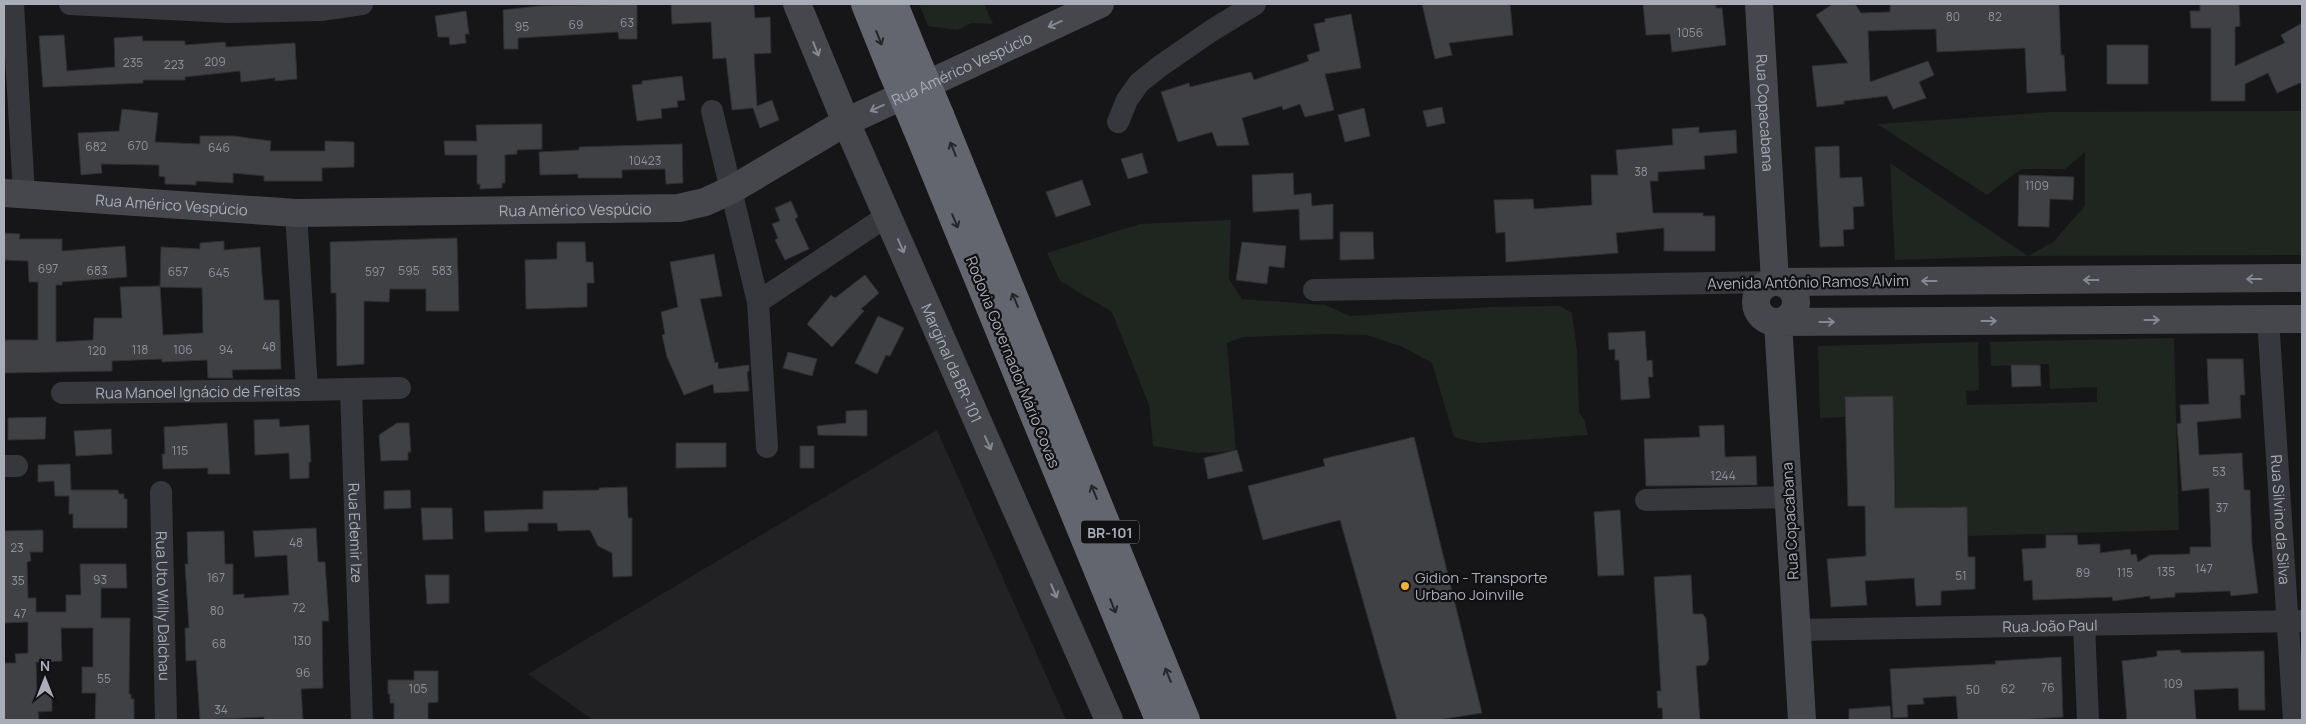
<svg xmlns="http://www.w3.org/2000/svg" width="2306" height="724" font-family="Manrope,sans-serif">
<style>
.built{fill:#222225}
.green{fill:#1e261f}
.building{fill:#404145;stroke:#303034}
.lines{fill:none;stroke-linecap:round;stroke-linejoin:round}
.street{stroke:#37383d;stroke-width:22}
.secondary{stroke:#45474d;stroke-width:28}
.highway{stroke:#63666e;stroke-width:28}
.highway-bridge{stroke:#63666e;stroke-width:28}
.oneway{stroke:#858993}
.oneway2{stroke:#26262a}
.poi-dot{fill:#f2b134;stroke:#111113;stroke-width:2}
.labels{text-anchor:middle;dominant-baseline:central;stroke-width:4.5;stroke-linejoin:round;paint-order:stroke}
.number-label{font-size:12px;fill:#8e929b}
.shield{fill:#111113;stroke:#7b7e86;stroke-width:1}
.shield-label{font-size:14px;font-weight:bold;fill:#a8adb8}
.street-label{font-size:15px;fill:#a8adb8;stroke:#111113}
.poi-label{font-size:15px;fill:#a8adb8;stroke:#111113;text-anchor:start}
</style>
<rect width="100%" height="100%" fill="#161618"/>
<polygon class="built" points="937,430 1066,720 593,720 528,674"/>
<g class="green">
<polygon points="919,4 984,4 993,24 972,23 957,30 928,26"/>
<polygon points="2302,111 2302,255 2028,256 2011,256 1895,260 1890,163 2028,256 2053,242 2085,206 2085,152 2065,169 2021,169 1987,195 1877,124 2052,112"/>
<polygon points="1231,220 1229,279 1242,299 1325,305 1350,316 1490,307 1560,306 1572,313 1577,350 1579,412 1585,421 1588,435 1478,443 1454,437 1432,363 1403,347 1367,335 1328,334 1243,337 1227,343 1236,451 1197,453 1153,446 1149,405 1112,312 1060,281 1047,253 1140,224"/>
<polygon points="2174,338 2179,530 1967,536 1966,507 1896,509 1893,396 1846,417 1820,418 1818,346 1978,342 1979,390 1966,391 1967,405 2097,402 2097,387 2050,389 2049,364 1991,366 1990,342"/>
</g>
<g class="building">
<polygon points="637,4 637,39 619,39 618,32 518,38 518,49 504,49 503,10 538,6"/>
<polygon points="671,4 754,4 755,18 770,17 771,53 754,54 757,106 772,100 779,120 760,128 753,108 732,110 726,58 713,59 711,22 672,24"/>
<polygon points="1422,4 1510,4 1513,35 1449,43 1452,55 1435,59"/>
<polygon points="1643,4 1716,4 1716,8 1722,8 1726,45 1672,52 1670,34 1646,35"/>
<polygon points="1833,4 1855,4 1861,13 1890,12 1890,4 2059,4 2061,55 2064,55 2066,91 2027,93 2025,48 1937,52 1936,29 1868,31 1870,82 1928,61 1934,75 1919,82 1926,98 1893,109 1887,96 1844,101 1844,104 1817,107 1812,66 1848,63 1816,15"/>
<polygon points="2200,4 2239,4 2240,26 2235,27 2235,66 2285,43 2281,35 2302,23 2302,82 2277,93 2268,73 2245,84 2245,101 2211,101 2211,28 2191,28 2190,11 2200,11"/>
<polygon points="466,11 469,34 465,34 466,43 450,45 449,37 438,37 435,16"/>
<polygon points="1351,14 1361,68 1325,74 1334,110 1305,117 1300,104 1283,110 1282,106 1242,118 1249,145 1217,146 1212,132 1178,142 1161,92 1189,83 1190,87 1251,72 1254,80 1309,61 1307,55 1320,51 1314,24 1325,22 1325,19"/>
<polygon points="64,35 67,71 115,67 114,38 142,36 143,41 185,41 185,45 225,42 226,47 295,43 297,79 275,81 275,78 241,82 240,71 185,77 185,80 143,80 143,83 43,87 39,36"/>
<rect x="2107" y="45" width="41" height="39"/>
<polygon points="682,76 685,100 677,101 678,107 661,109 662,118 637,121 632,85 642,84 642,81"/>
<polygon points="1442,107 1445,123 1427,127 1423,111"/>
<polygon points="1364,108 1370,136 1345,142 1338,115"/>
<polygon points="122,109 158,113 155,142 200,144 200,136 234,136 271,141 270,151 325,151 325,141 354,142 354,167 322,168 322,181 264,181 264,176 233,173 233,183 196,181 196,185 165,184 165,177 159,176 159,165 101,164 102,173 81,175 78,133 119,131"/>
<polygon points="542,124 542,149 517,150 517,154 505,155 505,183 502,183 502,188 480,189 480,184 477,184 477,155 445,155 444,141 477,141 476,125"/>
<polygon points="1699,127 1699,133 1736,130 1737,153 1704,156 1705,169 1658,172 1658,181 1650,181 1653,213 1703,213 1703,216 1715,216 1715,251 1664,251 1664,228 1616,233 1618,253 1506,262 1505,232 1496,233 1494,200 1533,199 1534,209 1592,205 1591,175 1618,175 1616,150 1673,145 1672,129"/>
<polygon points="682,144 683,183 666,184 665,169 622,170 622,178 578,178 578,174 540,175 539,152 579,150 579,147"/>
<polygon points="1839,146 1840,178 1862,177 1864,206 1853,207 1854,229 1843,230 1844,246 1820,247 1815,147"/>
<polygon points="1142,153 1148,173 1128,179 1121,159"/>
<polygon points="1293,173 1294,195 1311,193 1312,206 1333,204 1333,239 1300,240 1299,209 1253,212 1252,175"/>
<polygon points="2019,175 2074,177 2073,200 2050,199 2049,227 2018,226"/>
<polygon points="1082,180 1091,205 1056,217 1046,192"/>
<polygon points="791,201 798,217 795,219 809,249 785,260 775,240 778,238 772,224 780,221 775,208"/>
<polygon points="1340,232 1373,232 1374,259 1340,260"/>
<polygon points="4,233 20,234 19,239 62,239 62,251 125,246 127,277 62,282 62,285 56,285 56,342 93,340 94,318 122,318 120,287 160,286 163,335 203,333 202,288 160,287 161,247 200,249 200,243 224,241 224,250 260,247 264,300 279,300 281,369 232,370 233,378 208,378 207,360 162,362 162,359 112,361 112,371 4,373 4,340 38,340 38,282 29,282 28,261 4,260"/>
<polygon points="457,238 459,311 426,311 426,289 390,289 389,302 364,301 364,364 337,366 336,293 331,293 330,242"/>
<polygon points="557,242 585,242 586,262 593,262 594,283 587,283 587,307 526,309 525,260 557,259"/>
<polygon points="1242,242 1286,246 1284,268 1269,266 1267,284 1236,280"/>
<polygon points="714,254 722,296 700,299 715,363 718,362 718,369 749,365 749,371 747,372 749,391 714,393 713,384 684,395 667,357 662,335 665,334 661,312 678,307 670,262"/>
<polygon points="865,275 879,293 861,309 864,311 832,347 807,324 831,295 835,298"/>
<polygon points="878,316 904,328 890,356 886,355 877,374 855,363"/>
<polygon points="1645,331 1647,361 1652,360 1653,377 1648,377 1650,398 1621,400 1619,360 1615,360 1615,349 1609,350 1608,333"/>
<polygon points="788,352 817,359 812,376 783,368"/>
<polygon points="2207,359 2243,359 2245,395 2240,395 2241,418 2197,422 2199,455 2242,453 2244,490 2250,490 2252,545 2258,593 2231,596 2230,591 2175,593 2175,597 2150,599 2150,596 2113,601 2112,597 2033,600 2032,580 2024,581 2022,549 2046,548 2046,535 2077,535 2078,545 2100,544 2100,553 2130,549 2131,555 2136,554 2138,562 2150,555 2190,554 2190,547 2211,547 2209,488 2182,491 2177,424 2181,423 2180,405 2209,404"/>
<polygon points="2011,365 2040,365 2041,386 2012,387"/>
<polygon points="1893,396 1895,508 1967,507 1968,557 1975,557 1975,589 1941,591 1941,605 1916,606 1914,578 1865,581 1867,605 1831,607 1827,559 1866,556 1865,506 1848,506 1845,397"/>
<polygon points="867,410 867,436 818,435 817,426 846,423 846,411"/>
<polygon points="46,417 45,439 8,440 8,418"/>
<polygon points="279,419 280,427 309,425 311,462 309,462 309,478 290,479 289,453 255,455 254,420"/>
<polygon points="227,423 230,474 208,474 208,468 163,469 162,454 165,454 164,427"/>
<polygon points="397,423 409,423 411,452 408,452 408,460 381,461 379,435"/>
<polygon points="1724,425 1725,457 1756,456 1757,485 1646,486 1644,439 1700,437 1699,426"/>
<polygon points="111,429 112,454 76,456 74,431"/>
<polygon points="1414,437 1482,713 1437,720 1397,720 1340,520 1263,540 1248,486 1325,466 1323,459"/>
<polygon points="676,443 726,443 726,467 676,468"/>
<rect x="800" y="446" width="14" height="22"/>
<polygon points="1237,450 1243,471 1208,479 1204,458"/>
<polygon points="70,464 71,490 118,490 119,494 124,494 124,499 127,499 127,528 73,528 73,514 69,514 69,496 55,496 54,481 38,482 38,465"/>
<polygon points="627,487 628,518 632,518 632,576 613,577 612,553 598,546 590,530 558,531 557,523 528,523 528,531 485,532 484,511 543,509 543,491 599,490 599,488"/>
<polygon points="410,490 411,508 384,509 384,491"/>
<polygon points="421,508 452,508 453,539 423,540"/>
<polygon points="1620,510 1624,575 1598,576 1594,512"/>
<polygon points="316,528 318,562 325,562 329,621 322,621 323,688 301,689 303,720 264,720 264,717 200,720 196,660 186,661 185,628 189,628 185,564 188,564 187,532 224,531 225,564 233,564 233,595 244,594 244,598 289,595 287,555 255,557 253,531"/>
<polygon points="43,530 43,552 30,552 31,561 27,562 28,598 36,598 36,612 66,612 66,595 81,595 80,564 126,564 127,588 101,588 101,618 130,618 129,694 131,694 131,699 134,699 134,720 95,720 96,693 82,693 82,667 93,667 93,628 61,628 62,661 36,662 37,694 52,694 52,711 38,712 39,720 4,720 4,663 16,663 15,654 28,653 28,622 4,623 4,531"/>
<polygon points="425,575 449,575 449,603 427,604"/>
<polygon points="1691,575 1693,614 1703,614 1706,619 1709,659 1706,665 1696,666 1700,720 1663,720 1662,708 1658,708 1657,691 1661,691 1654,577"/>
<polygon points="2180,650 2181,653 2264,651 2265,710 2239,710 2238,688 2194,690 2196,720 2127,720 2122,661 2154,657 2157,656 2157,651"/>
<polygon points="2061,657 2063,717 2019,720 1958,720 1956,696 1923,698 1924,704 1907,705 1908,717 1893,718 1890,669 1996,664 1995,661"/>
<polygon points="414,671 438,671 438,702 428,703 428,720 394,720 394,703 390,703 390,694 388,694 388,680 414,680"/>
<polygon points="1890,706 1891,720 1849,720 1849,709"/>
</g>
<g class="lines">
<g class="street">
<polyline points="13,4 24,194"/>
<polyline points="70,4 229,12 321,10 362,4"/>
<polyline points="712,111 758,302 767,447"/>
<polyline points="1118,122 1127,100 1139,83 1159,67 1211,31 1255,4"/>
<polyline points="1314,290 1775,282"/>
<polyline points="758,302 887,216"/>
<path id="s1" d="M2268,319L2294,720"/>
<polyline points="351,389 400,388"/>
<path id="s2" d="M307,390L351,389L362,720"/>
<path id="s3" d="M62,393L307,390L296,213"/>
<polyline points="4,466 17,466"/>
<path id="s4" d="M161,492L166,720"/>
<polyline points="1646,500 1789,497"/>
<polyline points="2084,625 2088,720"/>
<path id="s5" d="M1796,630L2302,621"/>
</g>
<g class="secondary">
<path id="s6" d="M797,4L846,122L1109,720"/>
<path id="s7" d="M1759,4L1775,282L2302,278"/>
<path id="s8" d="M4,193L296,213L679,208L705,202L733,189L846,122L1100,4"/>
<circle cx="1776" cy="302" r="20"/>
<polyline points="1802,720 1778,322 2302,319"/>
</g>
<g class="highway">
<polyline points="865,4 892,71"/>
<polyline points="894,4 916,58"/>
<polyline points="940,115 1186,720"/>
<polyline points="916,127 1159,720"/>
</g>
<g class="highway-bridge">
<polyline points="916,58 940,115"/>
<polyline points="892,71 916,127"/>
</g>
</g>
<defs><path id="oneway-shaft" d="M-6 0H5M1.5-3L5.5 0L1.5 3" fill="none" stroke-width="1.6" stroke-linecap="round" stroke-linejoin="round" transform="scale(1.25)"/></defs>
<g class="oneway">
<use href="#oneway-shaft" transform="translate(1055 24) rotate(156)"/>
<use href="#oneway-shaft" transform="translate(816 49) rotate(68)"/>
<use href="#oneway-shaft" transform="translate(877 108) rotate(155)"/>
<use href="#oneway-shaft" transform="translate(901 246) rotate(66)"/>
<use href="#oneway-shaft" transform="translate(2254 279) rotate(180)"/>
<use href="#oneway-shaft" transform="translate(2091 280) rotate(180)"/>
<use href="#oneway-shaft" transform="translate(1929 281) rotate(180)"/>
<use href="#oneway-shaft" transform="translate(2152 320)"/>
<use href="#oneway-shaft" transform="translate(1989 321)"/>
<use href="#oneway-shaft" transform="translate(1827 322)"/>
<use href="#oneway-shaft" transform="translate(988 443) rotate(66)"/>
<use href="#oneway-shaft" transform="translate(1054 591) rotate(67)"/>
</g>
<g class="oneway2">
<use href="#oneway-shaft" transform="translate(879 38) rotate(68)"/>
<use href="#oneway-shaft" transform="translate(953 149) rotate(-112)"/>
<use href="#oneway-shaft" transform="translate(955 221) rotate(67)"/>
<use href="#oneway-shaft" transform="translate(1015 300) rotate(-113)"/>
<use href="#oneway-shaft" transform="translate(1094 492) rotate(-112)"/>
<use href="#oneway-shaft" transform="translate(1113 606) rotate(68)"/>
<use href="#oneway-shaft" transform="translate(1168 675) rotate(-112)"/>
</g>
<circle class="poi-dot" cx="1405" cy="586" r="5"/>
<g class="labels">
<g class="number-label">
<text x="1953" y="16">80</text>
<text x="1995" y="16">82</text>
<text x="627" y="22">63</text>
<text x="576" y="24">69</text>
<text x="522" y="26">95</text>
<text x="1690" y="32">1056</text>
<text x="215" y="61">209</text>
<text x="133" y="62">235</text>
<text x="174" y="64">223</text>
<text x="138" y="145">670</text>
<text x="96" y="146">682</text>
<text x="219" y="147">646</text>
<text x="645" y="160">10423</text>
<text x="1641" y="171">38</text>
<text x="2037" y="185">1109</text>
<text x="48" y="268">697</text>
<text x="97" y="270">683</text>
<text x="409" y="270">595</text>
<text x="442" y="270">583</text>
<text x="178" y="271">657</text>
<text x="375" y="271">597</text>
<text x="219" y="272">645</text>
<text x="269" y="346">48</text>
<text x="140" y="349">118</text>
<text x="183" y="349">106</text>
<text x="226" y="349">94</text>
<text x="97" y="350">120</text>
<text x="180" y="450">115</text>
<text x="2219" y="471">53</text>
<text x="1723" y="475">1244</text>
<text x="2222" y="507">37</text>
<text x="296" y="542">48</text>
<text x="17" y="547">23</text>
<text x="2204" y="568">147</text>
<text x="2166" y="571">135</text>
<text x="2083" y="572">89</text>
<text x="2125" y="572">115</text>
<text x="1961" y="575">51</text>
<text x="216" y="577">167</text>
<text x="100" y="579">93</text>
<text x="18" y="580">35</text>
<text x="299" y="607">72</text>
<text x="217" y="610">80</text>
<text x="20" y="613">47</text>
<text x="302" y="640">130</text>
<text x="219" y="643">68</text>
<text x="303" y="672">96</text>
<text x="104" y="678">55</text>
<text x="2173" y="683">109</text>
<text x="2048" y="687">76</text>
<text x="418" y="688">105</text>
<text x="2008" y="688">62</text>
<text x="1973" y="689">50</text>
<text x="221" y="709">34</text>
</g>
<rect class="shield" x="1081" y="520.5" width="58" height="23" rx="4"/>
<g class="shield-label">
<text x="1110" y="532">BR-101</text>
</g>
<g class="street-label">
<text stroke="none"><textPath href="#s8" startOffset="992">Rua Américo Vespúcio</textPath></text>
<text stroke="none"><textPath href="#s7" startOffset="109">Rua Copacabana</textPath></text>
<text stroke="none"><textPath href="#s8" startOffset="168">Rua Américo Vespúcio</textPath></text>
<text stroke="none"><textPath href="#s8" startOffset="572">Rua Américo Vespúcio</textPath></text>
<text transform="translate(1808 282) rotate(-1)">Avenida Antônio Ramos Alvim</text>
<text stroke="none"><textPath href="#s6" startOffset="391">Marginal da BR-101</textPath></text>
<text transform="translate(1013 362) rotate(68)">Rodovia Governador Mário Covas</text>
<text stroke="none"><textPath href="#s3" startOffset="136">Rua Manoel Ignácio de Freitas</textPath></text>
<text stroke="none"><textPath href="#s1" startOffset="201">Rua Silvino da Silva</textPath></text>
<text transform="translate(1790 521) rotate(-93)">Rua Copacabana</text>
<text stroke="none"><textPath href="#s2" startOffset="188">Rua Edemir Ize</textPath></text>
<text stroke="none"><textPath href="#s4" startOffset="114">Rua Uto Willy Dalchau</textPath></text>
<text stroke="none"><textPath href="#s5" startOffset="254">Rua João Paul</textPath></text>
</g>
<g class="poi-label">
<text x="1415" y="577">Gidion - Transporte<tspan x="1415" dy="17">Urbano Joinville</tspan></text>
</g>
</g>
<rect width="2306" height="724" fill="none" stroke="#a8adb8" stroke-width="10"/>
<g transform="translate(45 679)" stroke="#111113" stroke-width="4" paint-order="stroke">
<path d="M0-4L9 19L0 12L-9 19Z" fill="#a8adb8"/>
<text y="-8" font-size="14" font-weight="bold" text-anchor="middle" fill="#a8adb8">N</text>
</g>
</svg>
